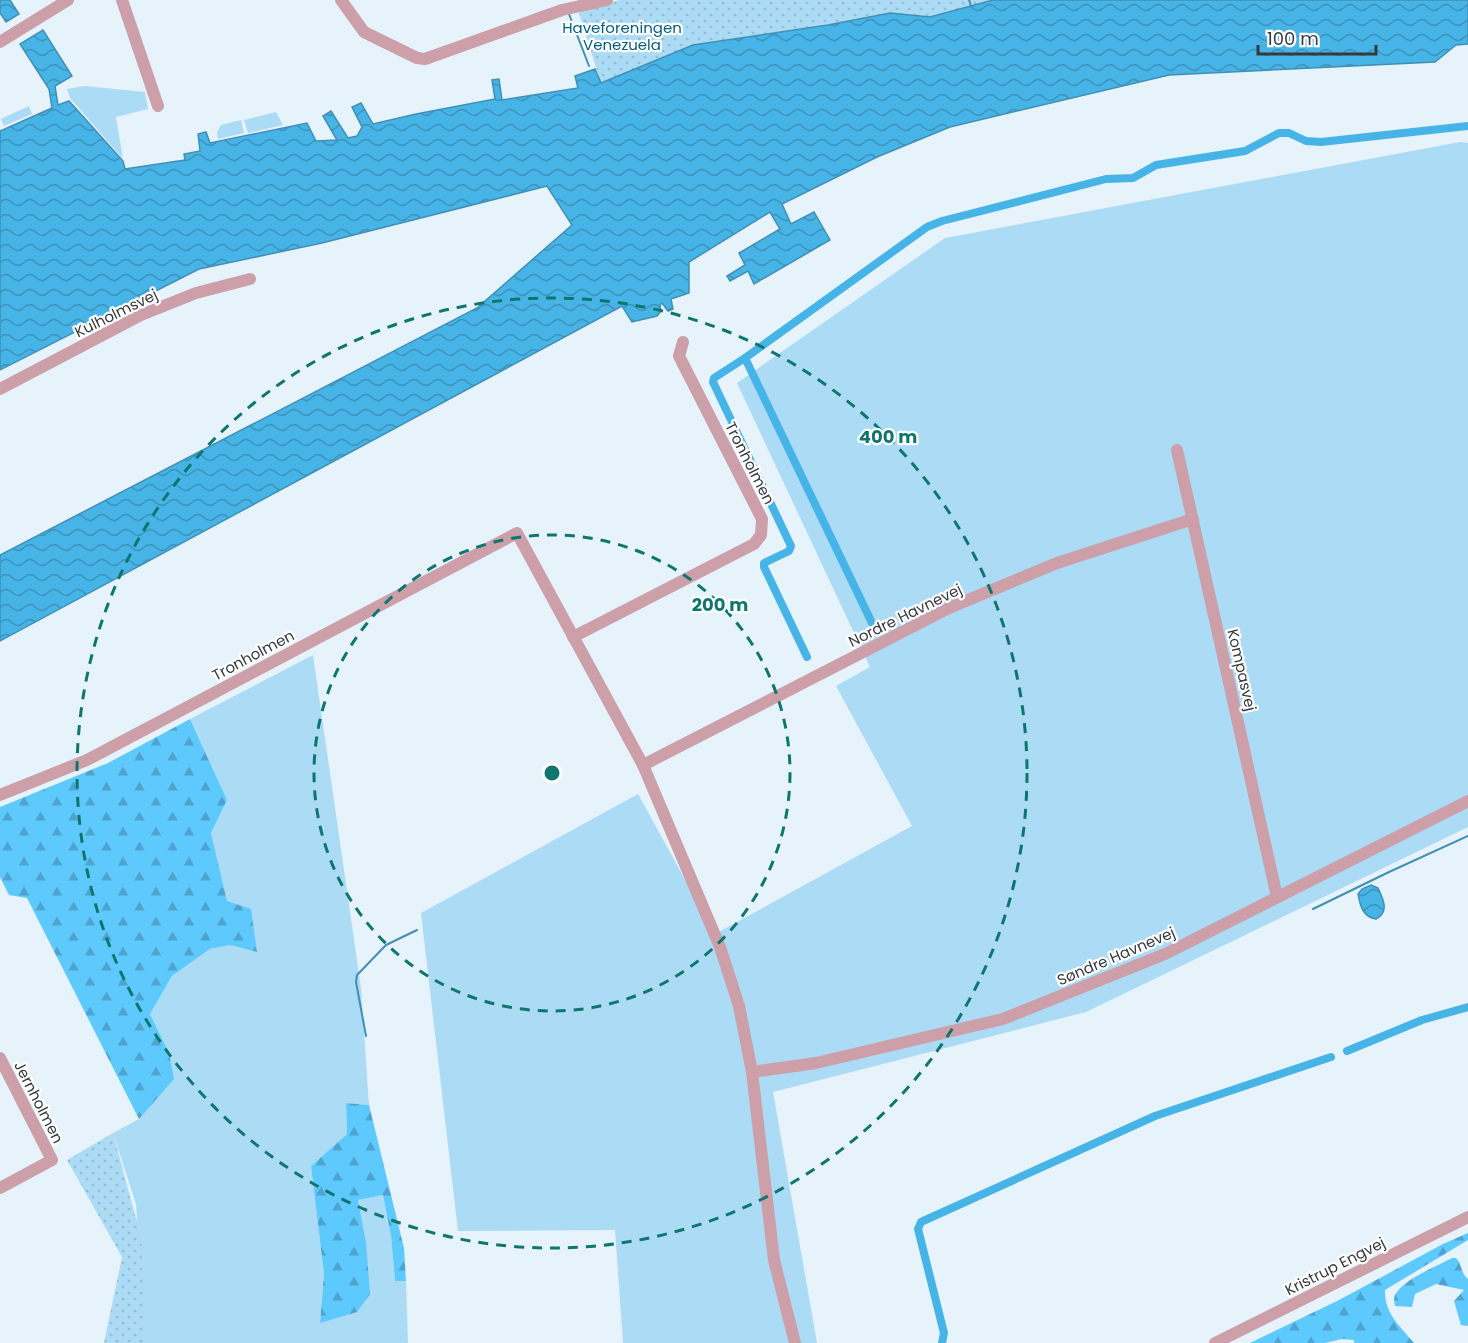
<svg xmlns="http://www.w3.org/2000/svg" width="1468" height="1343" font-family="Poppins,sans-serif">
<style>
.grass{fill:#acdbf5}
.forest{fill:url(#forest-firs)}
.park{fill:url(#park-dots)}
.water{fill:url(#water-waves);stroke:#428fb4;stroke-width:1.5}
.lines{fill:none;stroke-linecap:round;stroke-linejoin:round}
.stream{stroke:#428fb4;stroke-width:2}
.canal{stroke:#47b4e7;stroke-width:8}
.minor{stroke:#cc9fa9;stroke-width:12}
.ring{fill:none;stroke:#0f766e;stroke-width:3;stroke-dasharray:10 8}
.labels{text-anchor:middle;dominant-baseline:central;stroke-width:4.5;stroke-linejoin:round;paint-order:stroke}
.park-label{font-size:15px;fill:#025d7f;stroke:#fefefe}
.street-label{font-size:15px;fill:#353a3d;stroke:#fefefe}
.centre{fill:#0f766e;stroke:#fefefe;stroke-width:3}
.ring-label{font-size:18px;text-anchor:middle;font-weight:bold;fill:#0f766e;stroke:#fefefe;stroke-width:4.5;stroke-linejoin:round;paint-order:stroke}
</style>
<defs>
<pattern id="forest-firs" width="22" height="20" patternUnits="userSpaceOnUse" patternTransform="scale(1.5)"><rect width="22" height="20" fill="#5ec9fd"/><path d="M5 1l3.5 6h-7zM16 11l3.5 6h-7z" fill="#4ea4ce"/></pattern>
<pattern id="park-dots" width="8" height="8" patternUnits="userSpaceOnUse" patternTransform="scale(1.5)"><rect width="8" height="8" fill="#acdbf5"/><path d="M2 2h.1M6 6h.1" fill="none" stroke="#95bdd3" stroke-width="1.8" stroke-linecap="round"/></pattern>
<pattern id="water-waves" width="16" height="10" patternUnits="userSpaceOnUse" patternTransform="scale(1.5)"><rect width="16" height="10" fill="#47b4e7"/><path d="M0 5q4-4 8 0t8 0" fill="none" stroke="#3c93bc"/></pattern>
</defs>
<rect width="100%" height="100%" fill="#e6f3fa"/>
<g class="grass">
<polygon points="85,86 145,92 148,109 116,117 123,159 70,98 67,89"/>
<polygon points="29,106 32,114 4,126 1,119"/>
<polygon points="276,112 283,125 248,133 244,120"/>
<polygon points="241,120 244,133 218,139 217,132 221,125"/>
<polygon points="1460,142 1468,143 1468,827 1086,1012 773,1092 817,1343 623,1343 615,1230 458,1231 421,913 638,794 715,934 912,826 836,686 870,667 737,383 945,238"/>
<polygon points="313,655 361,988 369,1105 346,1103 347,1134 311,1166 324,1274 320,1323 366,1242 358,1200 383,1195 391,1236 395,1281 406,1281 408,1343 144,1343 136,1204 113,1133 139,1119 169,1053 150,1014 172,976 210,949 230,945 257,952 227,902 211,833 227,800 190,719"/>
</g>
<g class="forest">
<polygon points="190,719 227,800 211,833 227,901 251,909 257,952 230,945 210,949 172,976 150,1014 169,1053 174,1079 139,1119 27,898 9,895 0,877 0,807 108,763"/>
<polygon points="346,1103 369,1105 404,1248 406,1281 395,1281 391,1236 383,1195 358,1200 366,1242 370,1294 357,1312 320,1323 324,1274 311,1166 347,1134"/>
<path d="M1468,1233V1240L1385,1290C1384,1313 1400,1326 1414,1343H1354V1340L1342,1339L1325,1343H1250L1339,1300L1443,1244Z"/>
<path d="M1452,1258H1456C1462,1264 1461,1274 1468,1279V1326L1461,1325L1454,1301L1464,1290L1436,1284L1415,1294L1412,1307L1395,1306C1394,1301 1393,1296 1397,1292C1407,1278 1437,1266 1452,1258Z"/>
</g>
<g class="park">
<polygon points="620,0 993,0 930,17 890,13 828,25 693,45 601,83 578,10"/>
<polygon points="113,1133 141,1237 145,1343 104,1343 122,1257 67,1160"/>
</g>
<g class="water">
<polygon points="0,0 10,0 19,14 6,22 0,13"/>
<polygon points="993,0 1468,0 1468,44 1456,45 1435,62 1169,75 950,127 877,157 782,204 791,224 814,212 830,240 754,284 748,271 730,281 727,276 745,265 739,253 780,229 770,212 689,262 689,293 671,299 673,309 668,311 662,303 660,305 661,311 657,316 632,322 622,306 0,641 0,555 477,308 572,225 547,186 322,243 199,269 0,370 0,131 52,108 49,89 20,44 43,30 72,76 55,86 58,105 69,101 123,161 125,169 185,160 184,154 200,151 198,134 206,132 210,143 307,123 316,141 337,140 323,116 331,111 348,138 357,136 362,127 352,107 361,103 373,124 416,114 495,99 492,80 499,79 502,100 578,88 575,76 595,69 601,83 693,45 828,25 890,13 930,17"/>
<path d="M1371,885L1378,888C1383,899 1390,912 1376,919C1363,917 1360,906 1358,894L1362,889Z"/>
</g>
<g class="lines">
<g class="stream">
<polyline points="969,0 971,6"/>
<polyline points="569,14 589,66"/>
<polyline points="1313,909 1389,872 1468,836"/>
<polyline points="366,1036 356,982 357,975 386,945 417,930"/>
</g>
<g class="canal">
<polyline points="745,358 872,623"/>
<polyline points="807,657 764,567 764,563 789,551 791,546 713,382 714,378 745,358 927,227 942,221 1106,179 1133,178 1156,165 1245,151 1279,133 1289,133 1306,141 1321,142 1468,126"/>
<polyline points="1347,1051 1422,1020 1468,1007"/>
<polyline points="942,1343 944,1333 918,1229 921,1222 1155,1116 1331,1057"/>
</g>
<g class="minor">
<polyline points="122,0 158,106"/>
<polyline points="341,0 364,32 417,58 425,59 562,10 607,0"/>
<polyline points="0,42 68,0"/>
<polyline points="0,389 141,315 196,293 250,279"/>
<polyline points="1177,450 1277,897"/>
<polyline points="573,637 754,544 761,535 762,519 679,356 683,342"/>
<polyline points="643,765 949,608 1057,563 1193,519"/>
<polyline points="0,795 87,760 517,533 643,765 720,947 739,1006 752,1072 774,1260 795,1343"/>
<polyline points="0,1058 52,1160 0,1188"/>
<polyline points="752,1072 816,1063 1003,1019 1165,954 1468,801"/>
<polyline points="1215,1343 1468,1217"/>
</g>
</g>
<g class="ring">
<circle cx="552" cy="773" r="238"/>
<circle cx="552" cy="773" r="475"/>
</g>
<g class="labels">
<g class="park-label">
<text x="622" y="27">Haveforeningen<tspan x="622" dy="17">Venezuela</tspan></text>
</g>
<g class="street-label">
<text transform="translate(116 313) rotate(-26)">Kulholmsvej</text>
<text transform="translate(750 463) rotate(63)">Tronholmen</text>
<text transform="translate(905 615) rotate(-26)">Nordre Havnevej</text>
<text transform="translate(253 655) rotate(-28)">Tronholmen</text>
<text transform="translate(1242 670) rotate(77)">Kompasvej</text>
<text transform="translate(1116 956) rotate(-23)">Søndre Havnevej</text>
<text transform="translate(39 1102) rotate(63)">Jernholmen</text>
<text transform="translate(1335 1266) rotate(-27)">Kristrup Engvej</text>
</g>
</g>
<circle cx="552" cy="773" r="9" class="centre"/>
<g class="ring-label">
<text x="888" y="443">400 m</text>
<text x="720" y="611">200 m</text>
</g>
<path d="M1258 45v9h118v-9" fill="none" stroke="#353a3d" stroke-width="3"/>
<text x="1267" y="45" font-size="18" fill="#353a3d" stroke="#fefefe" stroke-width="4.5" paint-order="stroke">100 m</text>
</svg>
